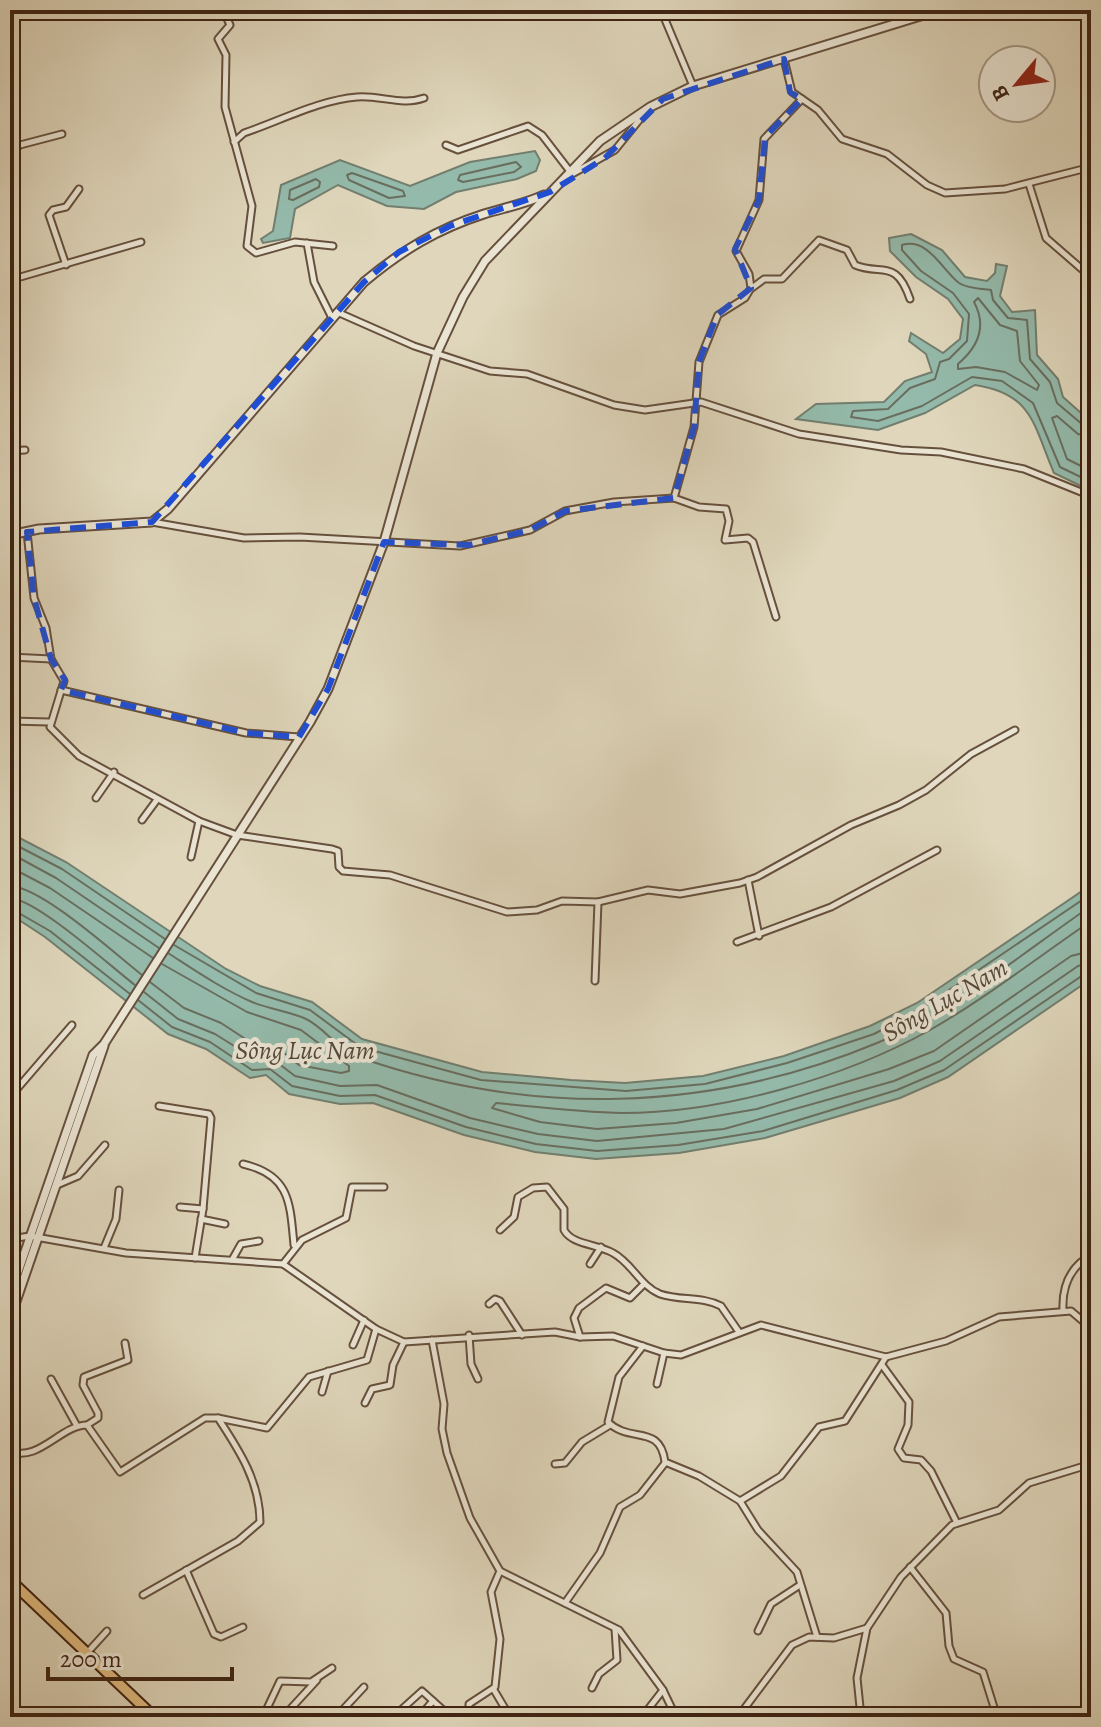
<svg xmlns="http://www.w3.org/2000/svg" width="1101" height="1727" font-family="Alegreya,serif">
<style>
.water{fill:#94baab;stroke:#727e6e;stroke-width:2}
.lines{fill:none;stroke-linecap:round;stroke-linejoin:round}
.shore{stroke:#696e5f;stroke-width:2}
.minor-casing{stroke:#66503d;stroke-width:9}
.tertiary-casing{stroke:#66503d;stroke-width:11}
.trunk-casing{stroke:#3e2313;stroke-width:13}
.minor{stroke:#eae4d3;stroke-width:5}
.tertiary{stroke:#eae4d3;stroke-width:7}
.trunk{stroke:#e0bb7e;stroke-width:9}
.marked{fill:none;stroke:#1d4ed8;stroke-width:6;stroke-dasharray:16 10;stroke-linejoin:round}
.labels{text-anchor:middle;dominant-baseline:central;stroke-width:8;stroke-linejoin:round;paint-order:stroke}
.water-label{font-size:26px;font-style:italic;fill:#544939;stroke:#eae4d3}
</style>
<rect width="100%" height="100%" fill="#dfd6bb"/>
<filter id="stains"><feTurbulence type="fractalNoise" baseFrequency=".0025" numOctaves="4"/><feColorMatrix values="0 0 0 0 .2 0 0 0 0 .09 0 0 0 0 .02 0 0 0 .5 -.17"/></filter>
<radialGradient id="worn" r=".72"><stop offset=".6" stop-color="#630" stop-opacity="0"/><stop offset="1" stop-color="#630" stop-opacity=".3"/></radialGradient>
<g class="water">
<polygon points="535,151 540,160 536,171 517,179 456,192 424,209 387,206 338,185 295,209 290,238 263,243 261,239 273,231 281,185 340,160 410,186 470,162"/>
<path d="M911,234L942,250L965,277L987,281L995,273L996,264L1007,266L1000,296L1012,312L1035,310L1037,355L1058,379L1063,397L1091,422V491L1054,473C1033,424 1033,394 975,385L925,413L878,430L796,419L816,404L884,402L905,381L932,372L926,354L909,341L911,333L943,353L960,339L963,319L948,299L916,277L890,251L889,238Z"/>
<polygon points="10,833 66,862 226,969 260,986 312,1002 362,1039 482,1072 571,1080 625,1083 703,1076 784,1056 870,1026 917,1003 1091,885 1091,979 948,1077 900,1098 765,1138 679,1153 596,1159 535,1152 464,1135 373,1103 340,1104 289,1094 266,1075 250,1078 206,1049 168,1034 45,937 10,914"/>
</g>
<g class="lines">
<g class="shore">
<polygon points="516,162 521,167 514,172 463,182 458,180 460,175"/>
<polygon points="352,173 403,191 405,196 389,198 349,180 347,175"/>
<polygon points="316,179 320,182 319,187 293,200 289,199 290,190"/>
<path d="M978,298L1000,325L1017,331L1020,361L1039,385L1037,390L1005,372L976,367L958,369V364C978,347 987,326 974,302Z"/>
<path d="M1091,427L1083,425L1057,403L1050,382L1030,359L1027,320L1008,318L993,300L991,290C982,289 966,288 959,283C942,270 928,237 902,245V250L921,271L953,293L969,314L967,341L949,359L940,362L935,379L910,388L888,409L853,411L851,417L878,421L922,406L972,377L1002,381L1033,403L1060,467L1091,482"/>
<polyline points="1091,437 1078,434 1057,416 1052,418 1067,459 1091,471"/>
<polyline points="10,842 62,869 165,939"/>
<polyline points="10,853 56,878 159,948"/>
<polyline points="10,867 50,888 153,958"/>
<path d="M10,886C42,887 114,953 142,975"/>
<path d="M10,898C38,900 110,966 135,985"/>
<polyline points="10,908 50,931 130,994"/>
<path d="M1091,921C1038,957 986,998 930,1030C844,1078 721,1113 623,1113C580,1112 538,1107 496,1103L492,1108L540,1122L597,1129L676,1123L757,1109L889,1069L934,1051L1071,956L1091,951"/>
<polyline points="174,945 256,993 310,1010 360,1047 481,1080 626,1091 705,1084 787,1063 874,1034 921,1009 1091,894"/>
<path d="M168,953C196,971 222,989 252,1002C269,1009 287,1011 304,1018C325,1027 337,1050 358,1057C530,1117 709,1113 877,1043C952,1012 1024,952 1091,906"/>
<polyline points="150,982 184,1008 221,1023 256,1046 279,1049 299,1065 341,1073 349,1071 349,1066 301,1030 247,1012 162,964"/>
<polyline points="144,992 178,1019 215,1034 255,1059 274,1060 295,1076 340,1086 377,1085 470,1118 538,1134 597,1141 724,1129 894,1081 940,1061 1078,966 1091,963"/>
<polyline points="138,1000 172,1027 210,1042 252,1070 270,1069 292,1086 340,1096 375,1095 466,1127 536,1144 597,1151 678,1145 763,1131 897,1090 944,1070 1083,975 1091,973"/>
</g>
<g class="minor-casing">
<g id="minor">
<polyline points="223,10 230,25 218,39 226,55 225,107 252,206 247,246 256,253 295,242 333,246"/>
<polyline points="661,10 693,86"/>
<polyline points="784,59 792,92 818,110 842,139 887,154 927,185 945,193 1005,189 1091,167"/>
<path d="M234,142L244,133C280,121 319,100 357,97C380,95 402,106 424,98"/>
<polyline points="446,145 458,150 528,126 542,135 572,174 615,150 645,113"/>
<polyline points="10,152 20,145 62,134"/>
<polyline points="1029,184 1046,238 1091,277"/>
<polyline points="307,243 314,282 332,318"/>
<polyline points="66,265 49,215 53,210 66,207 79,189"/>
<polyline points="10,280 141,242"/>
<path d="M752,288L764,279H782L819,240L847,250L855,265C882,276 896,258 910,299"/>
<polyline points="337,312 414,346 490,371 527,374 614,405 645,410 701,402 799,434 901,450 941,452 1024,469 1091,496"/>
<polyline points="10,451 25,450"/>
<polyline points="674,498 694,427 699,362 718,315 745,298 751,288 749,274 736,251 759,200 764,139 802,99"/>
<polyline points="152,522 244,538 300,537 460,546 530,530 565,511 614,502 674,498 699,507 726,509 729,521 725,540 748,538 753,542 776,617"/>
<polyline points="27,532 34,598 46,628 51,659 64,681 50,727 79,756 199,821 237,835 332,849 338,851 339,867 343,871 390,875 507,912 537,910 562,901 598,902 648,890 680,894 740,883 757,877 851,825 899,805 926,790 971,754 1015,730"/>
<polyline points="10,657 51,659"/>
<polyline points="61,690 246,733 299,737"/>
<polyline points="10,721 49,722"/>
<polyline points="96,798 114,772"/>
<polyline points="142,820 156,801"/>
<polyline points="191,857 199,821"/>
<polyline points="748,880 759,936"/>
<polyline points="737,942 831,907 937,850"/>
<polyline points="595,981 598,902"/>
<polyline points="10,1097 72,1025"/>
<polyline points="159,1106 209,1114 211,1118 203,1209 195,1258"/>
<path d="M243,1164C290,1175 290,1202 294,1245"/>
<polyline points="57,1185 78,1176 105,1145"/>
<polyline points="180,1207 203,1209"/>
<polyline points="201,1219 225,1224"/>
<path d="M500,1230L514,1217L518,1197L533,1188L547,1187L564,1209V1230C572,1245 598,1244 613,1253C632,1263 640,1286 660,1294C680,1301 702,1296 721,1306L739,1332"/>
<polyline points="10,1239 30,1236 126,1253 283,1264 376,1329 404,1342 555,1332 580,1337 613,1336 664,1353 681,1355 761,1325 886,1357 946,1341 999,1317 1071,1311 1091,1328"/>
<polyline points="104,1248 116,1219 119,1190"/>
<polyline points="232,1260 241,1244 259,1241"/>
<polyline points="283,1264 302,1240 346,1218 352,1187 384,1187"/>
<polyline points="590,1264 601,1247"/>
<polyline points="489,1304 495,1299 500,1301 522,1335"/>
<path d="M1063,1310C1062,1287 1070,1267 1091,1255"/>
<polyline points="469,1335 471,1364 478,1379"/>
<polyline points="580,1337 574,1318 579,1308 606,1288 630,1298 644,1284"/>
<polyline points="432,1340 444,1404 442,1429 447,1453 470,1518 500,1571 491,1592 500,1639 495,1687 469,1704 469,1717"/>
<polyline points="353,1345 364,1320"/>
<path d="M643,1346L619,1377L608,1422C630,1444 660,1423 665,1462L699,1476L740,1501"/>
<polyline points="882,1365 909,1402 908,1425 898,1449 904,1458 921,1460 931,1471 957,1523"/>
<polyline points="51,1379 77,1426"/>
<polyline points="657,1384 664,1353"/>
<polyline points="322,1392 328,1371"/>
<polyline points="365,1403 372,1389 390,1385 393,1365 404,1342"/>
<polyline points="218,1418 267,1428 309,1377 367,1360 376,1329"/>
<polyline points="87,1425 98,1418 98,1413 83,1385 84,1377 128,1360 125,1343"/>
<path d="M10,1451C38,1463 61,1425 87,1425L120,1472L205,1418H218C239,1450 260,1482 260,1522L238,1541L143,1595"/>
<polyline points="555,1464 565,1463 582,1442 610,1425"/>
<polyline points="910,1567 946,1613 949,1646 954,1659 983,1672 997,1717"/>
<polyline points="186,1570 214,1634 221,1637 243,1627"/>
<polyline points="500,1571 619,1630 663,1690 676,1717"/>
<polyline points="565,1603 600,1553 620,1507 640,1495 665,1463"/>
<polyline points="758,1631 771,1604 800,1585"/>
<polyline points="817,1637 797,1572 758,1530 740,1501 781,1476 819,1427 845,1421 886,1357"/>
<polyline points="87,1653 107,1631"/>
<polyline points="592,1688 599,1674 617,1660 615,1629"/>
<polyline points="494,1690 510,1717"/>
<polyline points="402,1709 422,1691 451,1717"/>
<polyline points="263,1717 280,1681 311,1682 332,1668"/>
<polyline points="283,1717 317,1680"/>
<polyline points="336,1717 364,1687"/>
<polyline points="419,1717 433,1701"/>
<polyline points="642,1717 663,1690"/>
<polyline points="738,1717 792,1645 809,1637 834,1638 867,1628"/>
<polyline points="861,1717 857,1678 867,1628 901,1577 952,1525 999,1510 1029,1483 1091,1464"/>
</g>
</g>
<g class="tertiary-casing">
<g id="tertiary">
<path d="M10,535L39,529L152,522L168,509L364,282C401,251 437,229 484,214C503,208 525,204 544,195"/>
<polyline points="10,1295 93,1055 104,1044 310,722 328,689 384,542 437,353 463,297 485,261 600,141 650,107 693,86 940,10"/>
<polyline points="10,1319 104,1046"/>
</g>
</g>
<g class="trunk-casing">
<polyline id="trunk" points="10,1580 154,1717"/>
</g>
<use href="#minor" class="minor"/>
<use href="#tertiary" class="tertiary"/>
<use href="#trunk" class="trunk"/>
</g>
<path class="marked" d="M784,59L790,92L802,99L765,137L759,200L735,249L751,288L717,315L699,362L694,427L674,498L565,511L530,530L469,545L384,542L328,689L299,737L246,733L61,690L65,680L51,659L34,598L27,532L152,522L364,282L399,252L450,226L550,192L605,158L663,99Z"/>
<g class="labels">
<g class="water-label">
<text transform="translate(945 1000) rotate(-30)">Sông Lục Nam</text>
<text x="305" y="1050">Sông Lục Nam</text>
</g>
</g>
<rect width="1101" height="1727" fill="none" stroke="#dfd6bb" stroke-width="40"/>
<rect x="12" y="12" width="1077" height="1703" fill="none" stroke="#3e2313" stroke-width="4"/>
<rect x="20" y="20" width="1061" height="1687" fill="none" stroke="#3e2313" stroke-width="2"/>
<g transform="translate(1017 84) rotate(241)"><circle r="38" fill="#eae4d3" stroke="#a59786" stroke-width="2"/>
<path d="M0-6L14 30L0 20L-14 30Z" fill="#8f2418"/>
<text y="-12" font-size="22" font-weight="bold" text-anchor="middle" fill="#3e2313">B</text>
</g>
<path d="M48 1667v12h184v-12" fill="none" stroke="#3e2313" stroke-width="4"/>
<text x="60" y="1667" font-size="24" fill="#3e2313" stroke="#eae4d3" stroke-width="6" paint-order="stroke">200 m</text>
<rect width="100%" height="100%" filter="url(#stains)"/>
<rect width="100%" height="100%" fill="url(#worn)"/>
</svg>
